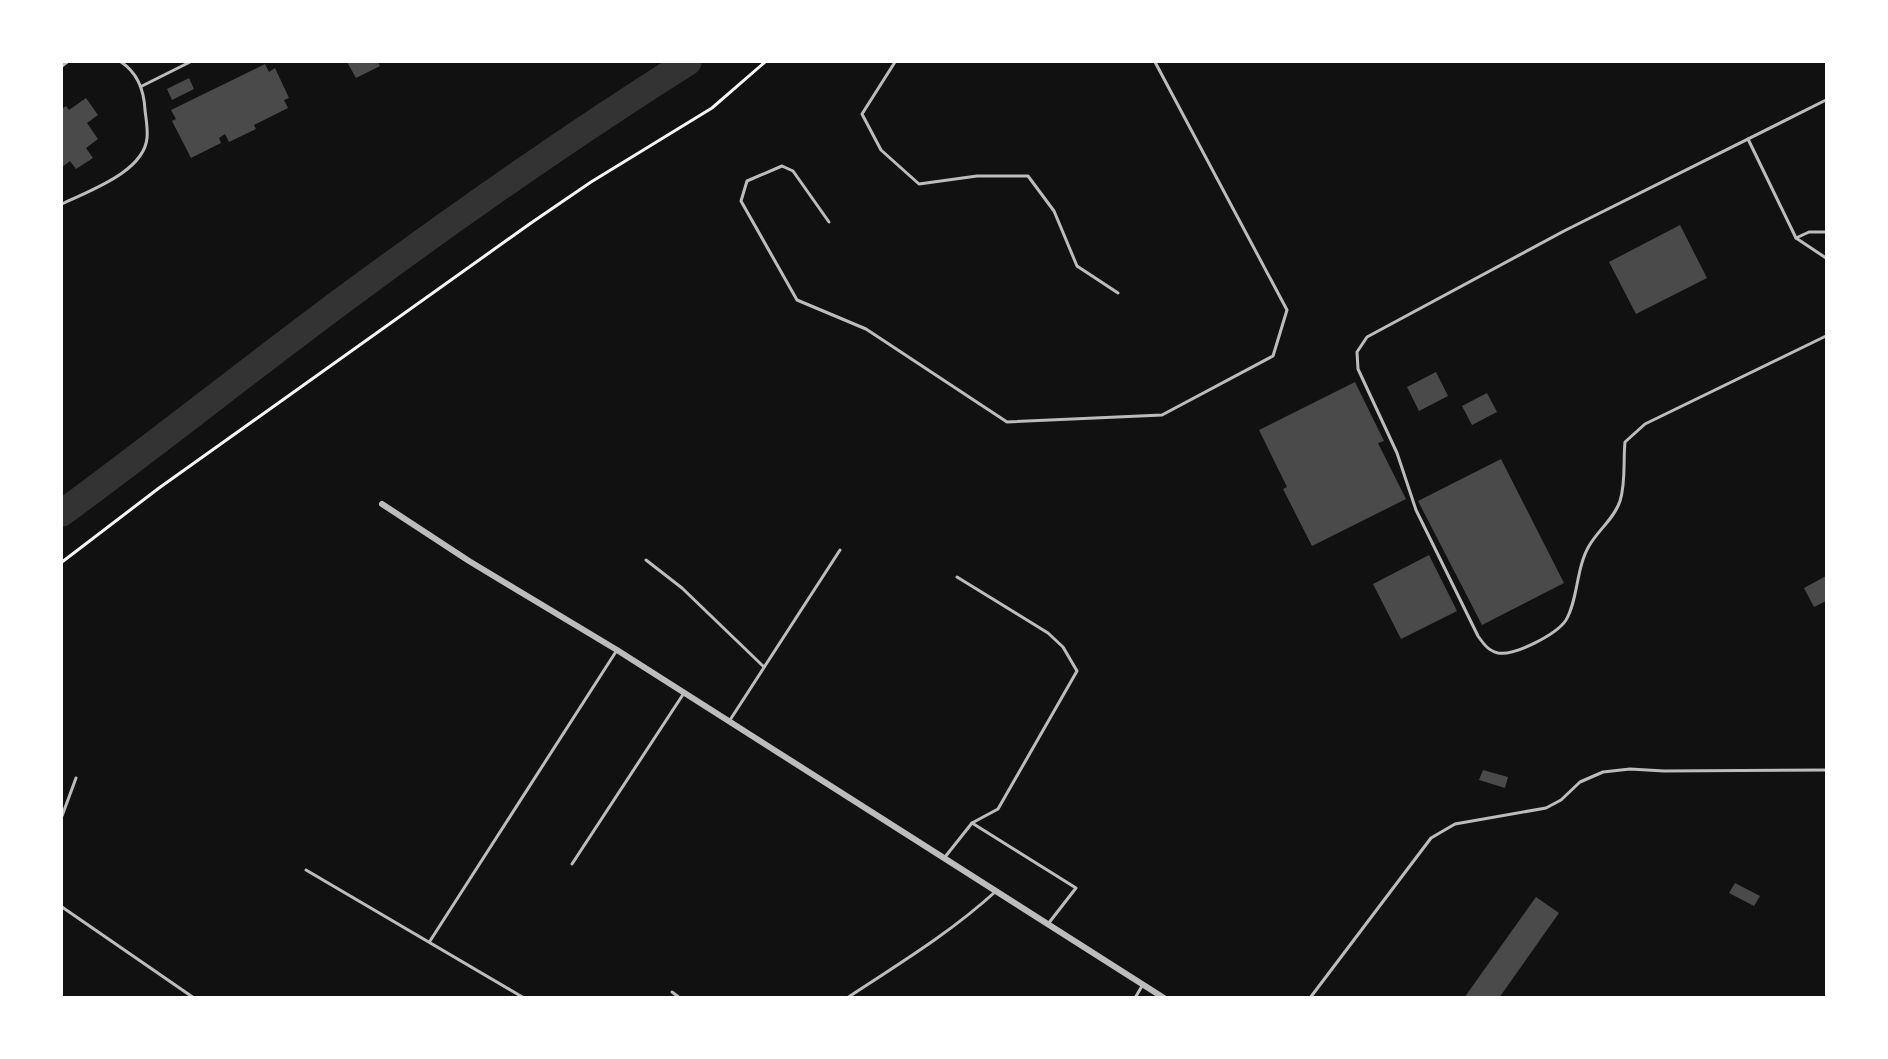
<svg xmlns="http://www.w3.org/2000/svg" width="1888" height="1059" font-family="'Space Grotesk',sans-serif">
<style>
.lines{fill:none;stroke-linecap:round;stroke-linejoin:round}
.river{stroke:#333;stroke-width:27}
.building{fill:#4a4a4a}
.path{stroke:#f5f5f5;stroke-width:3}
.service{stroke:#bcbcbc;stroke-width:3}
.minor{stroke:#bcbcbc;stroke-width:6}
</style>
<rect width="100%" height="100%" fill="#111"/>
<g class="lines">
<path class="river" d="M62,513C163,439 261,360 362,286C468,208 577,132 688,62"/>
</g>
<g class="building">
<polygon points="347,62 378,62 380,66 356,78"/>
<polygon points="265,64 269,72 275,68 289,98 284,100 288,108 254,125 256,129 229,142 225,134 219,138 221,143 191,158 172,121 176,119 171,110"/>
<polygon points="189,78 194,89 172,100 167,89"/>
<polygon points="86,98 98,115 87,123 98,139 86,148 93,158 76,169 70,161 62,167 62,109 66,106 69,110"/>
<polygon points="1680,225 1707,278 1636,314 1609,262"/>
<polygon points="1436,372 1448,396 1419,411 1407,387"/>
<polygon points="1355,382 1384,441 1378,443 1406,499 1312,546 1283,489 1287,487 1259,430"/>
<polygon points="1487,393 1497,412 1472,425 1462,406"/>
<polygon points="1501,459 1564,583 1482,625 1418,501"/>
<polygon points="1429,555 1457,611 1401,639 1373,584"/>
<polygon points="1826,576 1826,601 1814,607 1804,588"/>
<polygon points="1483,770 1508,777 1505,788 1479,780"/>
<polygon points="1735,883 1760,896 1754,906 1729,893"/>
<polygon points="1536,897 1559,913 1499,998 1464,998"/>
</g>
<g class="lines">
<polyline class="path" points="62,562 159,488 531,223 591,182 712,108 765,62"/>
<g class="service">
<polyline points="895,62 862,114 881,150 919,184 977,176 1028,176 1054,211 1077,266 1118,293"/>
<polyline points="62,66 67,62"/>
<polyline points="142,86 190,62"/>
<path d="M1826,100L1564,231L1367,337L1357,352L1358,369L1397,453L1416,510L1478,636C1483,643 1488,651 1498,653C1515,656 1557,634 1566,620C1578,600 1576,568 1589,546C1598,530 1614,519 1620,501C1626,482 1623,462 1625,442L1645,424L1826,336"/>
<polyline points="1748,139 1796,238 1826,258"/>
<path d="M62,204C88,191 144,172 147,138C148,129 146,119 145,110C144,90 138,73 121,62"/>
<polyline points="829,222 793,171 782,166 747,181 741,201 797,300 866,329 1007,422 1162,415 1273,356 1287,310 1155,62"/>
<polyline points="1796,238 1809,232 1826,232"/>
<polyline points="646,560 682,588 764,667"/>
<polyline points="957,577 1048,633 1063,647 1077,671 998,809 972,823"/>
<polyline points="730,720 840,550"/>
<polyline points="62,816 76,778"/>
<polyline points="945,857 972,823 1076,888 1048,924"/>
<polyline points="572,864 684,693"/>
<polyline points="306,870 524,998"/>
<polyline points="62,907 194,998"/>
<polyline points="430,941 617,650"/>
<polyline points="672,992 680,998"/>
<path d="M847,998C897,965 950,933 995,892"/>
<polyline points="1135,998 1142,986"/>
<polyline points="1310,998 1431,838 1455,824 1546,808 1561,800 1580,782 1603,772 1630,769 1664,771 1826,770"/>
</g>
<polyline class="minor" points="382,504 469,561 617,650 1164,998"/>
</g>
<rect width="1888" height="1059" fill="none" stroke="#ffffff" stroke-width="126"/>
</svg>
